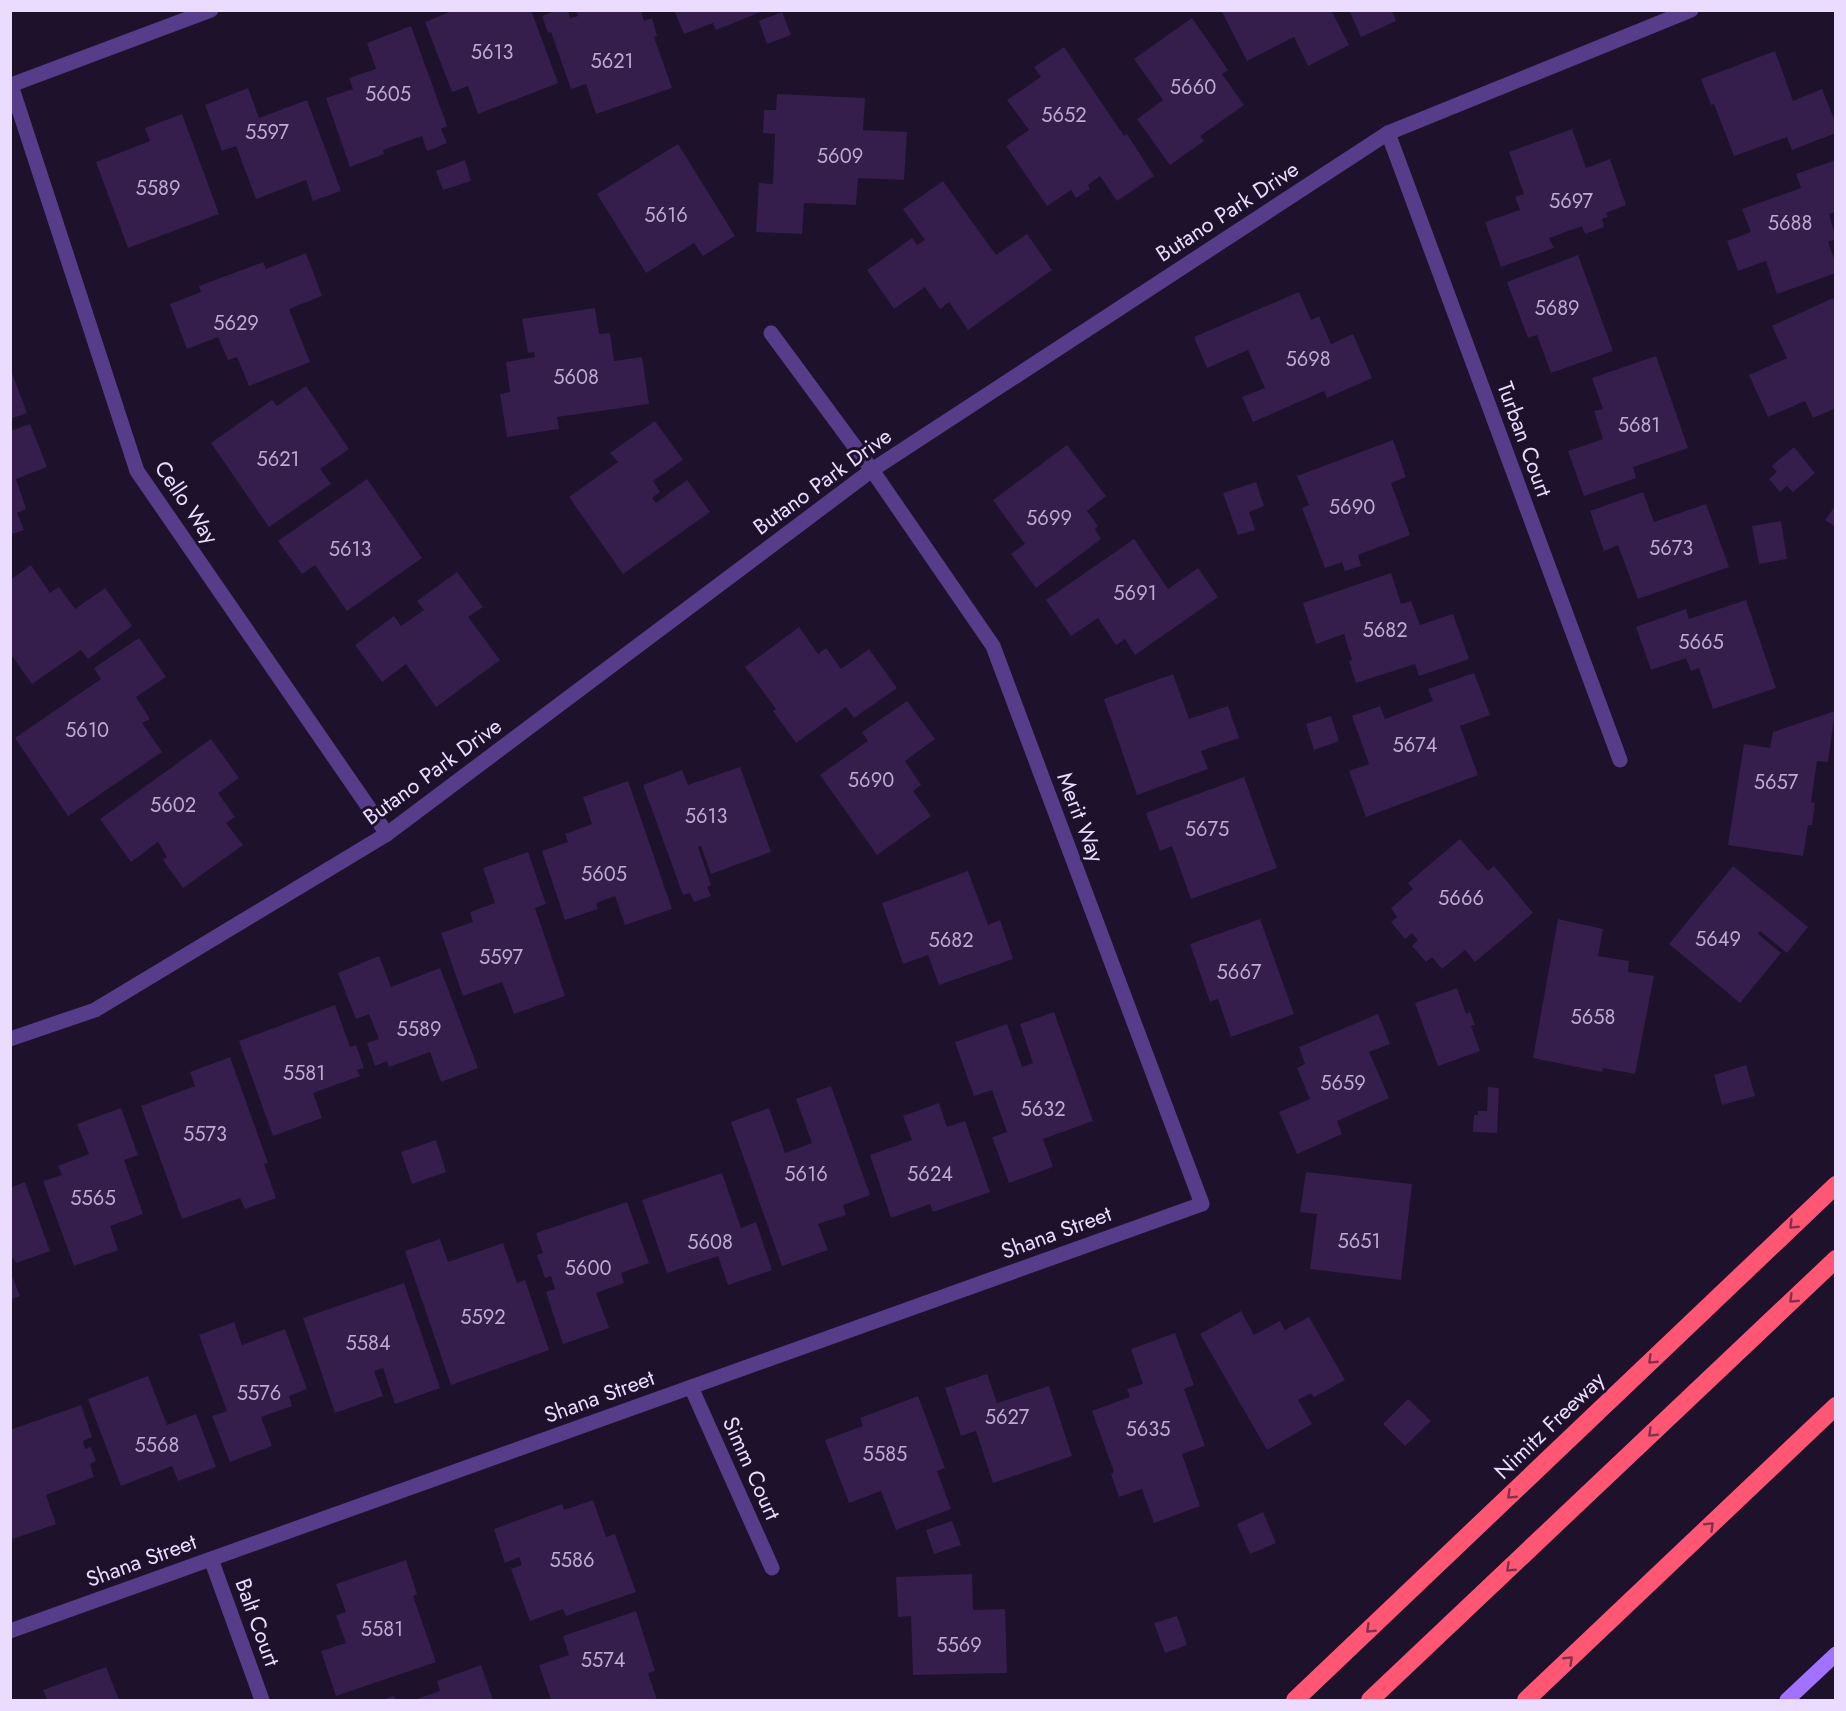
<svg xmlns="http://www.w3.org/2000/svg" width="1846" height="1711" font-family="Jost,sans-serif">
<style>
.building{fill:#351d4c}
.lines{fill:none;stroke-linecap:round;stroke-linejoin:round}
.street{stroke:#573c8a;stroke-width:15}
.secondary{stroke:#a072ff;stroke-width:15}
.highway{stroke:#ff5674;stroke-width:18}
.oneway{stroke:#83304c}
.labels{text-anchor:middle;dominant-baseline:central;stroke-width:6;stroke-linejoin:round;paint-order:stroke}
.number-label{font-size:20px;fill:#bdacd2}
.street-label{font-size:22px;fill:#eadbff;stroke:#1e112b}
</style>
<rect width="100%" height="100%" fill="#1e112b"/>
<g class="building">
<polygon points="454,10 531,10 558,83 478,114 468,86 452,92 425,22"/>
<polygon points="557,10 568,10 570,18 578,16 576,10 641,10 644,21 652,18 657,36 654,37 672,88 596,114 586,84 571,89 551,32 548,33 542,16"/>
<polygon points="674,10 763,10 763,11 716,30 713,23 684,34"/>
<polygon points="1221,10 1331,10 1349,45 1308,66 1294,37 1247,61"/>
<polygon points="1349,10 1392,10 1396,21 1361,37"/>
<polygon points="782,12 791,35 767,44 759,21"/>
<polygon points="1192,18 1228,70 1222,74 1244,105 1200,136 1204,141 1170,165 1137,119 1163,100 1134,59"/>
<polygon points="411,26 447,126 441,129 447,143 427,151 422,136 383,150 384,154 350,167 326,98 353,89 349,78 376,69 367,43"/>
<polygon points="1064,47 1124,136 1127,134 1154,176 1117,201 1100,176 1088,185 1090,189 1076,198 1071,190 1047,206 1006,146 1029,130 1007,100 1041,77 1034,67"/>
<polygon points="1775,51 1793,101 1822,89 1836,124 1836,133 1792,150 1787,137 1734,156 1714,104 1711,105 1701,79"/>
<polygon points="248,88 259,118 307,100 341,191 313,201 306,180 256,199 236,146 222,151 205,105"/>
<polygon points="777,94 865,98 863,130 907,132 904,180 858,178 856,205 804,203 802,234 756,232 759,183 773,184 775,134 763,133 764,110 776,110"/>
<polygon points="182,114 219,214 128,248 96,162 150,141 145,128"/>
<polygon points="1572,129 1586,168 1610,159 1626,205 1606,213 1608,217 1602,219 1604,227 1585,234 1582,226 1549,238 1554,248 1501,267 1485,222 1520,210 1515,197 1524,194 1509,152"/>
<polygon points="678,144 735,236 703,256 694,243 646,273 597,194"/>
<polygon points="465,160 471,181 443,190 436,171"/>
<polygon points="1836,160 1836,212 1829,214 1836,239 1828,242 1836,264 1836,273 1777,294 1766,261 1738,271 1727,241 1751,232 1742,209 1801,188 1796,174"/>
<polygon points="943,181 996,255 1027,234 1052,270 968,330 949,302 940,309 925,287 894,309 867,270 912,238 917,245 925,240 903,209"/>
<polygon points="306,253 322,296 289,309 310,362 249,386 237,357 228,360 218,337 187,349 170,304 201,292 199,286 263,262 266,269"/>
<polygon points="1578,255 1613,351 1551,373 1537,335 1528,338 1507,282"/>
<polygon points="1299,292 1311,320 1319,316 1331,344 1353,334 1372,378 1327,398 1324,391 1253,422 1242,397 1265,388 1248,350 1207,368 1194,337"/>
<polygon points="1833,298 1836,304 1836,408 1813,418 1805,401 1768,417 1749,375 1787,358 1772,326"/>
<polygon points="595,308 599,334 610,333 614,361 642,357 649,404 557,417 559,429 507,437 500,394 510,392 506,362 535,357 534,352 528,353 522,319"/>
<polygon points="1656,356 1688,448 1633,467 1636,478 1584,496 1568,451 1603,439 1594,411 1603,409 1592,378"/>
<polygon points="10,368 27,413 10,419"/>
<polygon points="306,386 349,449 320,469 331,484 269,527 211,443 272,400 277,406"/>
<polygon points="655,421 683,460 653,481 660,492 652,498 656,503 687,480 710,512 623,574 569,497 618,462 610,453"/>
<polygon points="30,424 47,467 16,479 26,509 17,513 24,530 10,535 10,431"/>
<polygon points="1393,440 1406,477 1391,483 1410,535 1358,555 1361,566 1345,571 1342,562 1325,568 1302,508 1309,505 1297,476"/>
<polygon points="1067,445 1106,496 1087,511 1098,526 1095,529 1101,539 1036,588 1011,554 1025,544 993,500"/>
<polygon points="1794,447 1815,473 1793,492 1787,486 1780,492 1769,479 1777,472 1772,466"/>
<polygon points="367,479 422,558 347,611 315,565 302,574 278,541"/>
<polygon points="1256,482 1264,506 1249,512 1255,530 1238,535 1223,493"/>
<polygon points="1643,492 1654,522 1706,504 1729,567 1638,599 1618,545 1604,551 1590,511"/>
<polygon points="1836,505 1836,527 1825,520"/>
<polygon points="1781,521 1787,559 1759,564 1752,526"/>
<polygon points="1134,539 1168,589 1198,568 1218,597 1135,655 1125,639 1116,645 1098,618 1071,636 1046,600"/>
<polygon points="31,565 50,593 59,587 75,609 105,588 132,626 88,659 81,650 32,684 10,653 10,580"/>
<polygon points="457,572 483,607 468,617 500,660 436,707 406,664 382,682 355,645 394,616 401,626 424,610 417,601"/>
<polygon points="1391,573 1401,604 1411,601 1420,625 1453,614 1469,659 1419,676 1415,664 1356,683 1349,661 1352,660 1344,634 1316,644 1303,603"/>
<polygon points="1746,600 1776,688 1713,709 1699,668 1691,671 1686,658 1651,670 1636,627 1686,609 1689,619"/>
<polygon points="799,627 818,654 826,648 841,669 869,649 897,688 854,718 846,707 796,743 773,711 776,709 745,667"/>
<polygon points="139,638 166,677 136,697 150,719 142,723 162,752 68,816 15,738 101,679 94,668"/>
<polygon points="1474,673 1490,715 1460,726 1478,775 1366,817 1349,771 1369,764 1352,716 1380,706 1385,719 1433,701 1428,689"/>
<polygon points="1173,674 1189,719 1228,706 1239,738 1201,751 1208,769 1137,795 1104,699"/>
<polygon points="907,701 935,739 905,761 921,785 913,791 931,816 877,855 820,775 868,741 862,732"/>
<polygon points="1835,711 1828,762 1817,761 1811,802 1815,803 1812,825 1808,825 1803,856 1728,845 1744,744 1770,748 1773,732"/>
<polygon points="1331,716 1339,741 1314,750 1306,724"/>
<polygon points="211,739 239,778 218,793 235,817 226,823 243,845 183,888 163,860 167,857 158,842 131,862 100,819"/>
<polygon points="740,767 771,852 711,874 701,846 698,847 711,885 707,887 711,896 694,902 690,893 683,895 643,785 682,770 688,785"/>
<polygon points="1244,777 1277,868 1191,899 1172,846 1160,851 1146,813"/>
<polygon points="628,781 672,909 625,925 615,896 596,903 598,909 565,920 542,851 568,842 565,834 592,824 583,797"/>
<polygon points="1460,839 1488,871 1494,866 1533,913 1475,962 1465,950 1442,969 1432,957 1426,962 1412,946 1418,940 1412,933 1405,939 1391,922 1397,917 1391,908 1413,889 1408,883"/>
<polygon points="528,852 546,904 535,908 565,996 514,1014 502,982 463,996 441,933 473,922 470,912 495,903 483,868"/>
<polygon points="1733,866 1808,927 1787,953 1760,931 1758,934 1781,953 1740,1003 1669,944"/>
<polygon points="968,871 988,925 1000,920 1013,959 939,985 928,955 903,964 882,903"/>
<polygon points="1260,919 1294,1014 1231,1037 1218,999 1210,1002 1190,944"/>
<polygon points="1558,919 1603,929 1598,956 1629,961 1628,972 1654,976 1635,1074 1603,1068 1602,1072 1533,1058"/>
<polygon points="379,956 391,987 440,968 478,1068 441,1082 430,1052 389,1067 387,1061 375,1066 367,1043 379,1039 369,1014 356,1019 338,973"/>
<polygon points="1457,988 1466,1014 1470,1012 1475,1025 1471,1026 1480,1051 1438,1066 1415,1003"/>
<polygon points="335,1005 350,1047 356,1045 364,1068 357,1070 360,1076 313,1093 322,1118 273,1136 239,1041"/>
<polygon points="1054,1012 1093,1121 1043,1139 1053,1167 1009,1183 992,1137 1007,1132 992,1090 974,1096 955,1042 1007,1024 1022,1067 1033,1063 1020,1024"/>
<polygon points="1378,1014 1390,1044 1369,1052 1389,1098 1337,1121 1342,1134 1297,1154 1279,1112 1310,1099 1297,1068 1305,1064 1299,1047"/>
<polygon points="230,1057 268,1163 264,1164 276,1198 245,1209 240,1198 182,1219 141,1106 195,1086 190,1072"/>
<polygon points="1746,1065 1755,1096 1722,1105 1714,1075"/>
<polygon points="831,1086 870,1195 843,1205 846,1215 818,1224 828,1250 782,1266 731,1122 769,1108 785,1153 812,1143 796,1099"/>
<polygon points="1488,1087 1499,1088 1497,1133 1473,1132 1474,1115 1478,1115 1478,1111 1487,1111"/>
<polygon points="939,1103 947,1127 965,1121 990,1192 933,1212 930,1204 891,1218 870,1155 912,1140 903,1116"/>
<polygon points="121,1108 138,1155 124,1160 143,1214 110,1226 118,1250 74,1266 43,1181 62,1175 58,1166 89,1154 77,1124"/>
<polygon points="436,1140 446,1172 412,1184 401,1152"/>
<polygon points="1306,1172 1412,1184 1401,1280 1310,1269 1317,1214 1300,1212"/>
<polygon points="722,1173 741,1228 756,1222 772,1270 728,1285 718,1256 667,1273 642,1200"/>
<polygon points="25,1182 50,1251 16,1263 13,1258 10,1259 10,1188"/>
<polygon points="627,1202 649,1263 621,1273 624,1283 596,1293 609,1328 563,1344 546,1292 555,1289 551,1276 545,1278 537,1255 543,1253 536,1233"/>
<polygon points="440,1239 448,1262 503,1243 517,1283 525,1280 549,1350 451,1385 405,1251"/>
<polygon points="10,1271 20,1296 10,1300"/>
<polygon points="404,1283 440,1388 395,1404 383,1368 374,1371 383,1396 335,1413 303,1318"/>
<polygon points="1241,1311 1254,1335 1280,1321 1285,1330 1309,1317 1345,1380 1314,1397 1311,1393 1298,1400 1312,1424 1267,1450 1200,1334"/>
<polygon points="234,1322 242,1345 285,1329 307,1389 289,1396 292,1406 261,1417 272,1446 230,1462 212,1416 227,1411 199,1335"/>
<polygon points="1175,1333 1194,1385 1184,1389 1205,1446 1182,1454 1200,1506 1154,1523 1142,1489 1119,1497 1111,1474 1114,1472 1092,1411 1130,1397 1127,1389 1143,1384 1131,1349"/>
<polygon points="987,1374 997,1403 1049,1386 1072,1456 993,1483 976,1431 961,1436 945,1388"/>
<polygon points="148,1376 167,1425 196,1414 216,1467 178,1481 172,1466 121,1486 88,1399"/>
<polygon points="918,1396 945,1468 937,1471 951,1509 896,1530 881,1491 849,1503 825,1440 863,1426 860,1418"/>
<polygon points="1408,1399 1431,1421 1405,1446 1383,1424"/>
<polygon points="81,1405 92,1437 83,1441 85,1449 91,1447 96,1461 90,1464 94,1477 46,1495 56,1524 13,1539 10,1532 10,1430"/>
<polygon points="593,1500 606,1537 615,1534 636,1592 566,1616 563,1609 530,1621 511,1569 522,1565 519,1557 505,1563 494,1529 562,1504 564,1510"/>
<polygon points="1263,1512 1276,1543 1250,1554 1237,1524"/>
<polygon points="952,1521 961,1545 934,1554 926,1530"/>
<polygon points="406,1560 417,1594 413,1596 436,1662 336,1696 321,1651 346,1643 336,1615 346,1612 336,1584"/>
<polygon points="972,1574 973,1610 1005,1609 1007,1673 913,1675 911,1616 898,1617 896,1577"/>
<polygon points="636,1611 655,1671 648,1673 657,1700 551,1700 539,1665 569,1655 563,1636"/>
<polygon points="1177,1616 1187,1645 1165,1653 1154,1623"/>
<polygon points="481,1665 493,1700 414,1700 440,1691 437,1681"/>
<polygon points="106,1667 119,1700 47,1700 43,1690"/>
<polygon points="394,1696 396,1700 382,1700"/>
</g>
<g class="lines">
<g class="street">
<polyline points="211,10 11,85 137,471 387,834"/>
<polyline points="1388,133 1620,760"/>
<polyline points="10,1039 95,1010 387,834 872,470 1388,133 1691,10"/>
<polyline points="691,1387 772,1568"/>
<polyline points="211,1559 262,1700"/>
<polyline points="10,1631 1202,1204 993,646 872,470 771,333"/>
</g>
<polyline class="secondary" points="1787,1700 1836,1654"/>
<g class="highway">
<polyline points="1295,1700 1836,1185"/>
<polyline points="1370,1700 1836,1259"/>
<polyline points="1526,1700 1836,1406"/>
</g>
</g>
<defs><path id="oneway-chevron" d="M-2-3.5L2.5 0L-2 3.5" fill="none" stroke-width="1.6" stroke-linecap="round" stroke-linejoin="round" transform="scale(1.5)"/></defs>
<g class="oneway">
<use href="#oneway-chevron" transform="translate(1793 1225) rotate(136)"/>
<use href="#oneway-chevron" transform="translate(1793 1299) rotate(136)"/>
<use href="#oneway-chevron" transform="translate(1652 1360) rotate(136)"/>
<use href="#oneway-chevron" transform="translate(1652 1433) rotate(136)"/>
<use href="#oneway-chevron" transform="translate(1511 1495) rotate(136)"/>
<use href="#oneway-chevron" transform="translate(1710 1526) rotate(-44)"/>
<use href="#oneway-chevron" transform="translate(1510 1568) rotate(137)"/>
<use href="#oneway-chevron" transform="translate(1370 1629) rotate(136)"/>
<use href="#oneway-chevron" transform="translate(1569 1660) rotate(-44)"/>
</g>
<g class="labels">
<g class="number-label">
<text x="492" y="52">5613</text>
<text x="612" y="61">5621</text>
<text x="1193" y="87">5660</text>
<text x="388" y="94">5605</text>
<text x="1064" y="115">5652</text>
<text x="267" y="132">5597</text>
<text x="840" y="156">5609</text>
<text x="158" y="188">5589</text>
<text x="1571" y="201">5697</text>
<text x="666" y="215">5616</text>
<text x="1790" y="223">5688</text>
<text x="1557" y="308">5689</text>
<text x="236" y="323">5629</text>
<text x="1308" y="359">5698</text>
<text x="576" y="377">5608</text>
<text x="1639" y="425">5681</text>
<text x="278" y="459">5621</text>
<text x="1352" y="507">5690</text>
<text x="1049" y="518">5699</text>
<text x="1671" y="548">5673</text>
<text x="350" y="549">5613</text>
<text x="1135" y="593">5691</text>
<text x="1385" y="630">5682</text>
<text x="1701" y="642">5665</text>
<text x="87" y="730">5610</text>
<text x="1415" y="745">5674</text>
<text x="871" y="780">5690</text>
<text x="1776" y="782">5657</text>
<text x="173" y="805">5602</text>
<text x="706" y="816">5613</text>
<text x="1207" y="829">5675</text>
<text x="604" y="874">5605</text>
<text x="1461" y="898">5666</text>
<text x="1718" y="939">5649</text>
<text x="951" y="940">5682</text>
<text x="501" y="957">5597</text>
<text x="1239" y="972">5667</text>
<text x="1593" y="1017">5658</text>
<text x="419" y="1029">5589</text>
<text x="304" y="1073">5581</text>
<text x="1343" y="1083">5659</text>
<text x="1043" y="1109">5632</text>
<text x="205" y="1134">5573</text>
<text x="806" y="1174">5616</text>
<text x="930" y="1174">5624</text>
<text x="93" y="1198">5565</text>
<text x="1359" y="1241">5651</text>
<text x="710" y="1242">5608</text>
<text x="588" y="1268">5600</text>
<text x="483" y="1317">5592</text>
<text x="368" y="1343">5584</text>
<text x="259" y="1393">5576</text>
<text x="1007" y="1417">5627</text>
<text x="1148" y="1429">5635</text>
<text x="157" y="1445">5568</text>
<text x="885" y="1454">5585</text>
<text x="572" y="1560">5586</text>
<text x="382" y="1629">5581</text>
<text x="959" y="1645">5569</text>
<text x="603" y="1660">5574</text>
</g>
<g class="street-label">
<text transform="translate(1227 211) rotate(-33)">Butano Park Drive</text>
<text transform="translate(1525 439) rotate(70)">Turban Court</text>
<text transform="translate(822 481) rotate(-36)">Butano Park Drive</text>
<text transform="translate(187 502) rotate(56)">Cello Way</text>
<text transform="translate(432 771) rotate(-36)">Butano Park Drive</text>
<text transform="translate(1081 817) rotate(69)">Merit Way</text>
<text transform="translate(1056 1232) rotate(-20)">Shana Street</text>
<text transform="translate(599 1396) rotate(-20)">Shana Street</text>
<text transform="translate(1549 1425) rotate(-44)">Nimitz Freeway</text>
<text transform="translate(752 1468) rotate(66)">Simm Court</text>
<text transform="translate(141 1560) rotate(-20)">Shana Street</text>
<text transform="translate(258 1622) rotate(70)">Balt Court</text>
</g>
</g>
<rect width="1846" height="1711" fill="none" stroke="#eadbff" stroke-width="24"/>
</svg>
